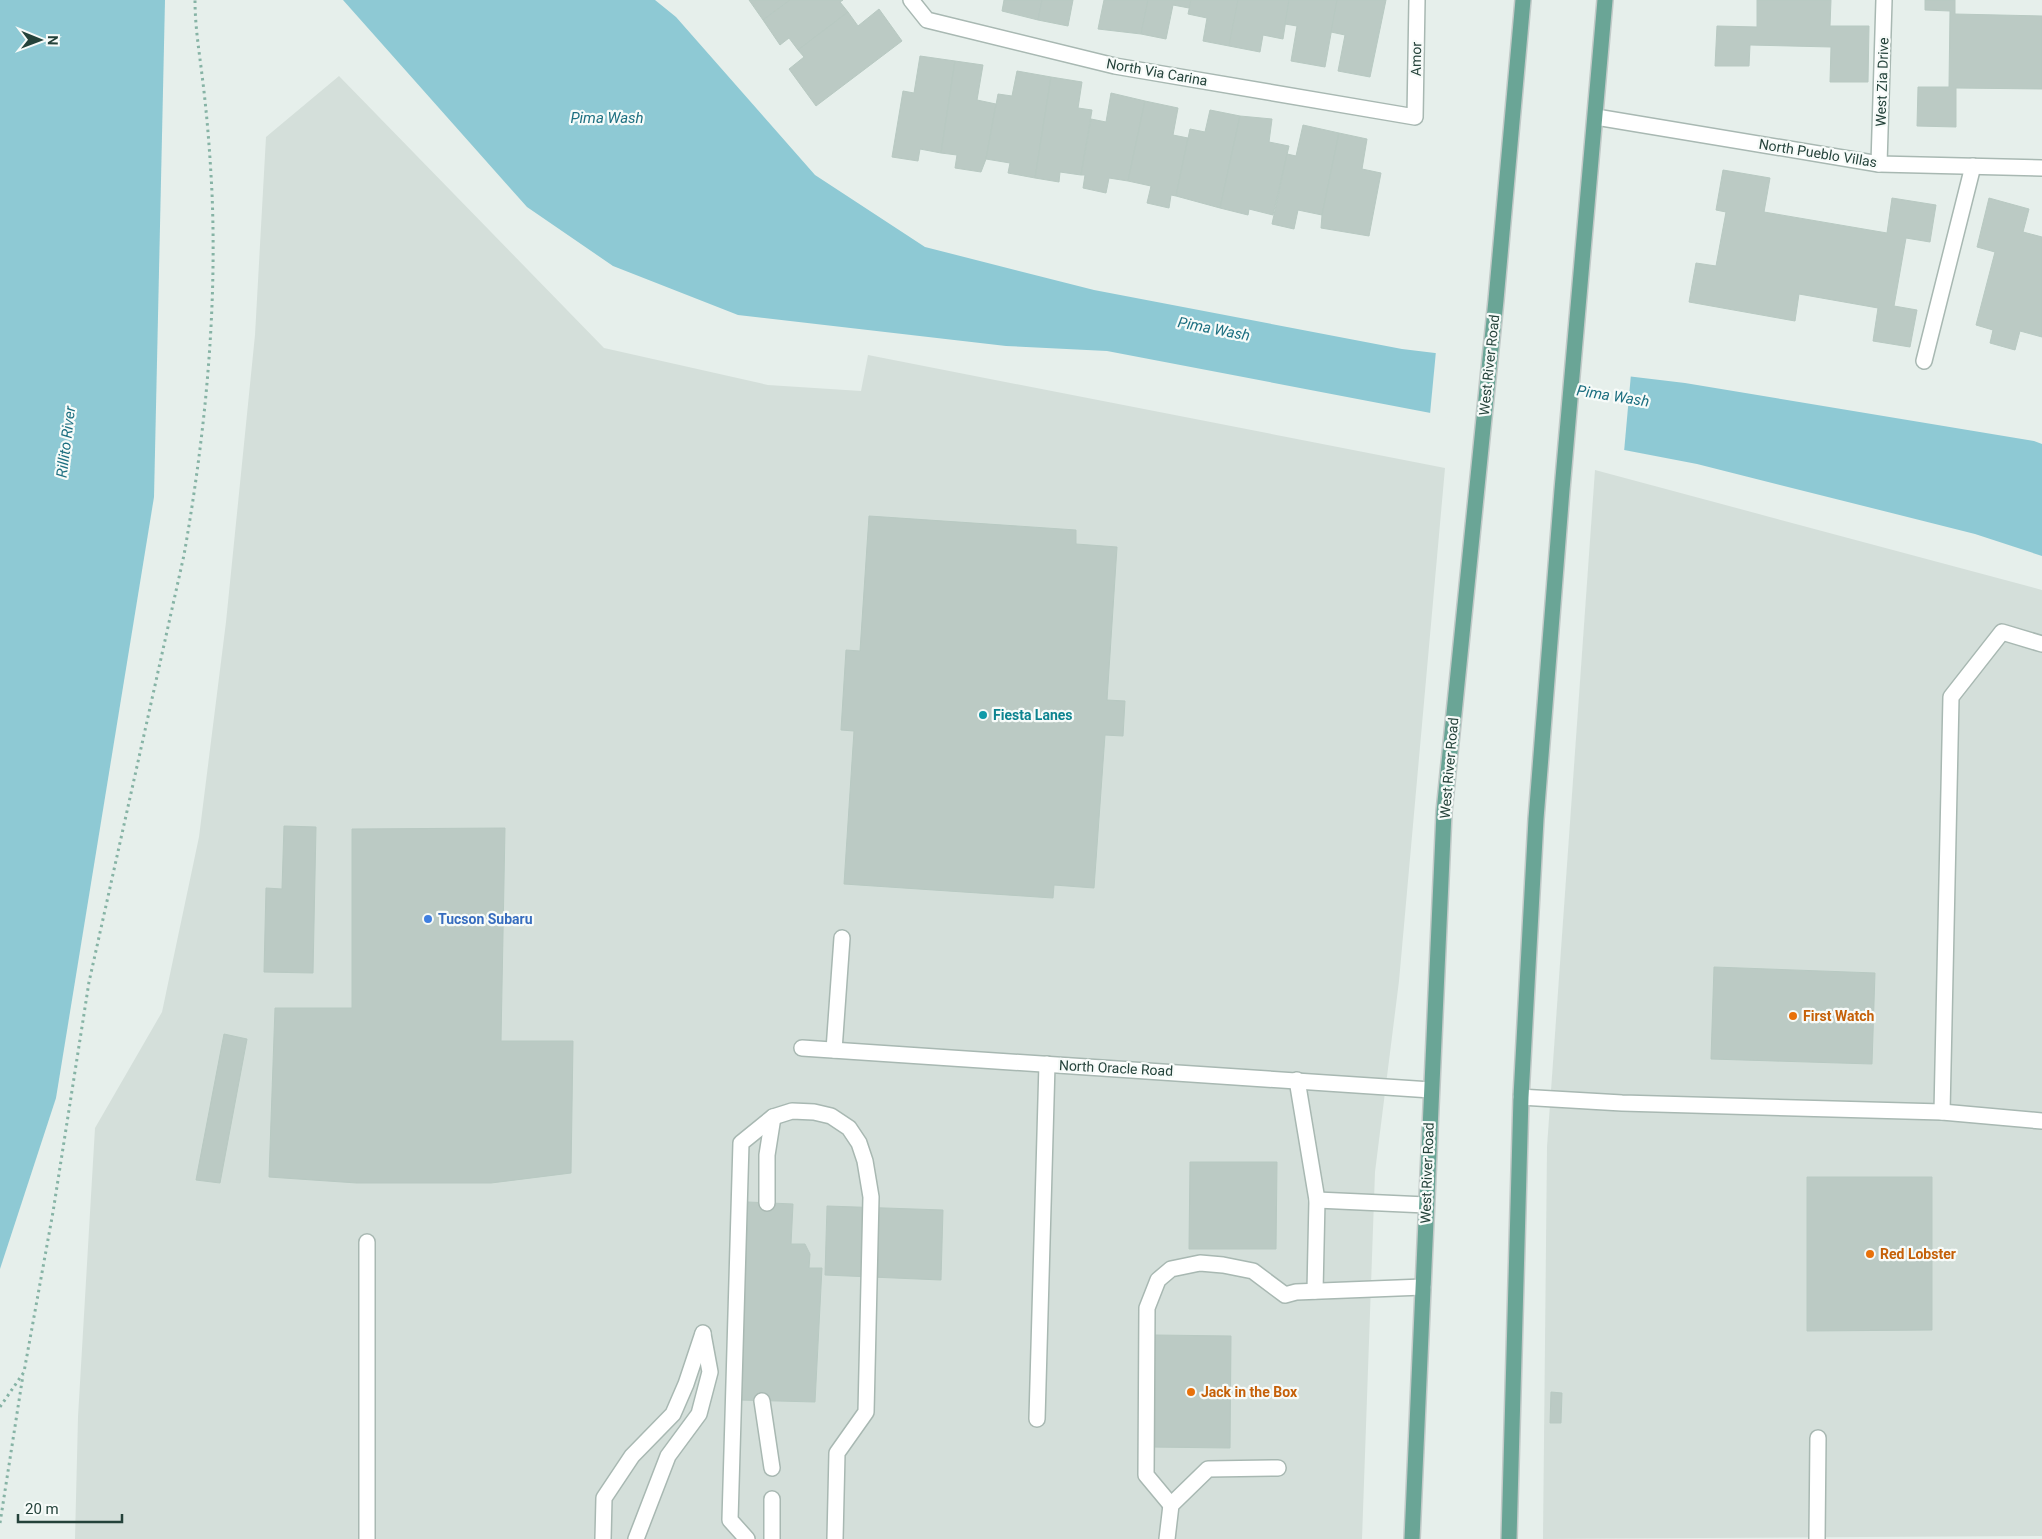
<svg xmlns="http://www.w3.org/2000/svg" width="2042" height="1539" font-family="Roboto,sans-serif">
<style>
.built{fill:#d4dfda}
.water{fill:#8ec9d4}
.pier{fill:#e6efeb}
.building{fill:#bbcac4;stroke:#b8c9c2}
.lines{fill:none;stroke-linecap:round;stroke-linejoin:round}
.lane-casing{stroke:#a8b8b2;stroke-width:18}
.primary-casing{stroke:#c2cac8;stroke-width:18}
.path{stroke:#86b3a5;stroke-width:3;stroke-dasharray:2.5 4;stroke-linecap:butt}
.lane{stroke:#fff;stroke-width:15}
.primary{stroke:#6aa596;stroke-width:15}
.culture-dot{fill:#0f9aa8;stroke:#f7fbf9;stroke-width:2}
.shop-dot{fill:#3f7fe0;stroke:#f7fbf9;stroke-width:2}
.food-dot{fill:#e8710a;stroke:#f7fbf9;stroke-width:2}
.labels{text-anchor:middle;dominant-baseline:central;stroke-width:4.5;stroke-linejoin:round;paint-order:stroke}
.street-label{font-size:14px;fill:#24423a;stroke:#f7fbf9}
.culture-label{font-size:14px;font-weight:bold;fill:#0d838f;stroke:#f7fbf9;text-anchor:start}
.shop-label{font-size:14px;font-weight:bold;fill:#366cbe;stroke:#f7fbf9;text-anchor:start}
.food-label{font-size:14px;font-weight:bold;fill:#c56008;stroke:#f7fbf9;text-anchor:start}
.water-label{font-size:15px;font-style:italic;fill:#1c6f80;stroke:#f7fbf9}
</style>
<rect width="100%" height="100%" fill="#e6efeb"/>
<g class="built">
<polygon points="339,76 604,348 768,385 861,391 868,355 1445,468 1399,981 1375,1172 1362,1539 75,1539 78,1417 95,1128 162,1012 199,837 226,622 255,335 266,137"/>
<polygon points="1595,470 2042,590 2042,1536 1543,1539 1547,1147"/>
</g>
<g class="water">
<polygon points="0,0 165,0 154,497 56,1098 0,1269"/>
<polygon points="343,0 655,0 676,17 815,175 925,247 1094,290 1402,349 1685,383 2034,441 2042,444 2042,556 1975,534 1697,464 1107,351 1006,346 738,315 613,266 527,207"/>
</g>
<polygon class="pier" points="1436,351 1631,374 1624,452 1430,414"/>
<g class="building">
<polygon points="749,0 790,0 763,20"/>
<polygon points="790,0 843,0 840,2 848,12 798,50 789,38 780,45 763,20"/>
<polygon points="1004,0 1042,0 1038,20 1002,11"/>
<polygon points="1042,0 1073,0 1068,26 1038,20"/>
<polygon points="1104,0 1148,0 1141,34 1098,29"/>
<polygon points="1148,0 1191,0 1189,8 1173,5 1166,39 1141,34"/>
<polygon points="1191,0 1238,0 1229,46 1203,41 1207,18 1188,14"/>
<polygon points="1238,0 1289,0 1283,39 1263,35 1260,52 1229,46"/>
<polygon points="1289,0 1337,0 1325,67 1291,61 1297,26 1285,24"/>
<polygon points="1337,0 1386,0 1370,77 1338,71 1345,35 1331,32"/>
<polygon points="1757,0 1831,0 1830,26 1869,26 1868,82 1830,82 1831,47 1750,45 1749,66 1715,66 1717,26 1757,27"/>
<polygon points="1925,0 1955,0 1955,14 2042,16 2042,89 1956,88 1956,127 1917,126 1918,87 1949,87 1950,11 1925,10"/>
<polygon points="879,9 902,41 816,106 789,69 804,57 798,50 848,12 858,26"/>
<polygon points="920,56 955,61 941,153 920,149 918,161 892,157 903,91 914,93"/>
<polygon points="955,61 983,65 977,100 996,104 986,159 981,172 955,168 957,155 941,153"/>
<polygon points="1017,71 1051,77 1035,178 1008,173 1010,163 986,159 998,94 1012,96"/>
<polygon points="1051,77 1082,82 1078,108 1092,110 1081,175 1060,172 1059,182 1035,178"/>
<polygon points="1111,93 1145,101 1128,181 1109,178 1106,193 1083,188 1085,175 1081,175 1091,119 1106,122"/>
<polygon points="1145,101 1178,108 1173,135 1188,138 1176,196 1171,195 1169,208 1147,203 1151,186 1128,181"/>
<polygon points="1210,110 1240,116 1220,208 1176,196 1190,129 1205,132"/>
<polygon points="1240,116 1272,119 1269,142 1289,146 1273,215 1249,209 1248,215 1220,208"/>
<polygon points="1303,125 1339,133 1322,215 1298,210 1294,229 1272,224 1287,154 1296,156"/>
<polygon points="1339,133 1367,139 1362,169 1381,173 1369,236 1321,228 1322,215"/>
<polygon points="1723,170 1770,178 1764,212 1887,233 1892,198 1936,205 1930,242 1906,238 1894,306 1917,310 1910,347 1873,341 1878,308 1799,294 1795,321 1689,302 1696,263 1716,266 1726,212 1716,210"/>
<polygon points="1989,198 2029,209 2023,232 2042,237 2042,337 2020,331 2015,350 1990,343 1993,330 1976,325 1995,252 1977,247"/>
<polygon points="869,516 1076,530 1076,544 1117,547 1107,700 1125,701 1123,736 1105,735 1094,888 1054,885 1053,898 844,884 854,731 841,730 846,650 860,651"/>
<polygon points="284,826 316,827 313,973 264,972 266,888 282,889"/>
<polygon points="505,828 501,1041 573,1041 571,1173 491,1183 357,1183 269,1177 275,1008 352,1008 352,829"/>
<polygon points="1714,967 1875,973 1872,1064 1711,1059"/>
<polygon points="224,1034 247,1039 220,1183 196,1180"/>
<polygon points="1190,1162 1277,1162 1276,1249 1189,1249"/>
<polygon points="1807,1177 1932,1177 1932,1330 1807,1331"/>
<polygon points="748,1202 793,1204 791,1244 805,1244 810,1254 809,1268 822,1268 815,1402 740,1400"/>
<polygon points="827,1206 943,1210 941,1280 825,1275"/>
<polygon points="1155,1335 1231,1336 1230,1448 1150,1447"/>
<polygon points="1551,1392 1562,1393 1561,1423 1550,1423"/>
</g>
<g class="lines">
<g class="lane-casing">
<g id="lane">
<polyline points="911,0 927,20 1115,66 1415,117 1417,0"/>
<polyline points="1596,117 1879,164 2042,168"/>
<polyline points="1879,164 1884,0"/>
<polyline points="1924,361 1973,166"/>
<polyline points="802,1048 1431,1090"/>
<polyline points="834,1050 842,938"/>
<polyline points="1297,1080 1317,1200 1315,1291"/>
<polyline points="1521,1097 1622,1103 1942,1112 2042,1121"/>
<polyline points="1942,1112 1951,697 2002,632 2042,644"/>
<polyline points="1317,1200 1426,1205"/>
<polyline points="767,1203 767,1155 773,1117"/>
<polyline points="367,1242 367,1539"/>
<polyline points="762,1401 772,1468"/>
<polyline points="1037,1419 1047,1064"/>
<polyline points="1171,1505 1146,1475 1147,1308 1158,1280 1171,1269 1200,1263 1223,1265 1253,1271 1285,1295 1296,1292 1423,1287"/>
<polyline points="603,1539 604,1498 632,1456 673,1414 686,1384 703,1333"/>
<polyline points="636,1539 668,1456 699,1414 710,1372 703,1334"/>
<polyline points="747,1539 730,1520 741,1143 773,1117 792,1111 814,1112 831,1116 849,1128 859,1143 865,1161 871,1197 866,1412 837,1453 835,1539"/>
<polyline points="772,1539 772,1499"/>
<polyline points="1167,1539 1171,1505 1208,1469 1278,1468"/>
<polyline points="1817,1539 1818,1438"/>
</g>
</g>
<g class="primary-casing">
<g id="primary">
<polyline points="1412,1539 1444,812 1496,300 1523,0"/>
<polyline points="1509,1539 1521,1097 1536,819 1562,490 1605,0"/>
</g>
</g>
<g class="path">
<path d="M0,1407L24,1372L53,1212L89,982L184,555C205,435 217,314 212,193C210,153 207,114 202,75C199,50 195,26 195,0"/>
<polyline points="0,1523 23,1375"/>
</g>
<use href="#lane" class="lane"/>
<use href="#primary" class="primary"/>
</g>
<circle class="culture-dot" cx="983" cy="715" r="5"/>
<circle class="shop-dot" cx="428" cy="919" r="5"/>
<g class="food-dot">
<circle cx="1793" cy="1016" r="5"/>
<circle cx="1870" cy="1254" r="5"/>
<circle cx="1191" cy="1392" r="5"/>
</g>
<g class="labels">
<g class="street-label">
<text transform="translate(1416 59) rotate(-89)">Amor</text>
<text transform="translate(1157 72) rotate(10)">North Via Carina</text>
<text transform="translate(1882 82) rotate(-88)">West Zia Drive</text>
<text transform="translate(1818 153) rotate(9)">North Pueblo Villas</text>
<text transform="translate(1489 365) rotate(-84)">West River Road</text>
<text transform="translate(1449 768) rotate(-85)">West River Road</text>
<text transform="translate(1116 1068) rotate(3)">North Oracle Road</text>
<text transform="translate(1427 1173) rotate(-88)">West River Road</text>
</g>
<g class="culture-label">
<text x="993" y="715">Fiesta Lanes</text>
</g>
<g class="shop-label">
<text x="438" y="919">Tucson Subaru</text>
</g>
<g class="food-label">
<text x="1803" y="1016">First Watch</text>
<text x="1880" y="1254">Red Lobster</text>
<text x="1201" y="1392">Jack in the Box</text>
</g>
<g class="water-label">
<text x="607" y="118">Pima Wash</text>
<text transform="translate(1214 329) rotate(11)">Pima Wash</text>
<text transform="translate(1613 396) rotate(9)">Pima Wash</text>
<text transform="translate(66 442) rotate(-83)">Rillito River</text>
</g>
</g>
<g transform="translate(40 40) rotate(91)" stroke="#f7fbf9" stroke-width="4" paint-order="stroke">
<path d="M0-4L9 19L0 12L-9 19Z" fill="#24423a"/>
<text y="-8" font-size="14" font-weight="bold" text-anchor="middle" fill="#24423a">N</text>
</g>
<path d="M18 1514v8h104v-8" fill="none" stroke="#24423a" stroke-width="2.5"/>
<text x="25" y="1514" font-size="15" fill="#24423a" stroke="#f7fbf9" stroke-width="4" paint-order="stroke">20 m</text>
</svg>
